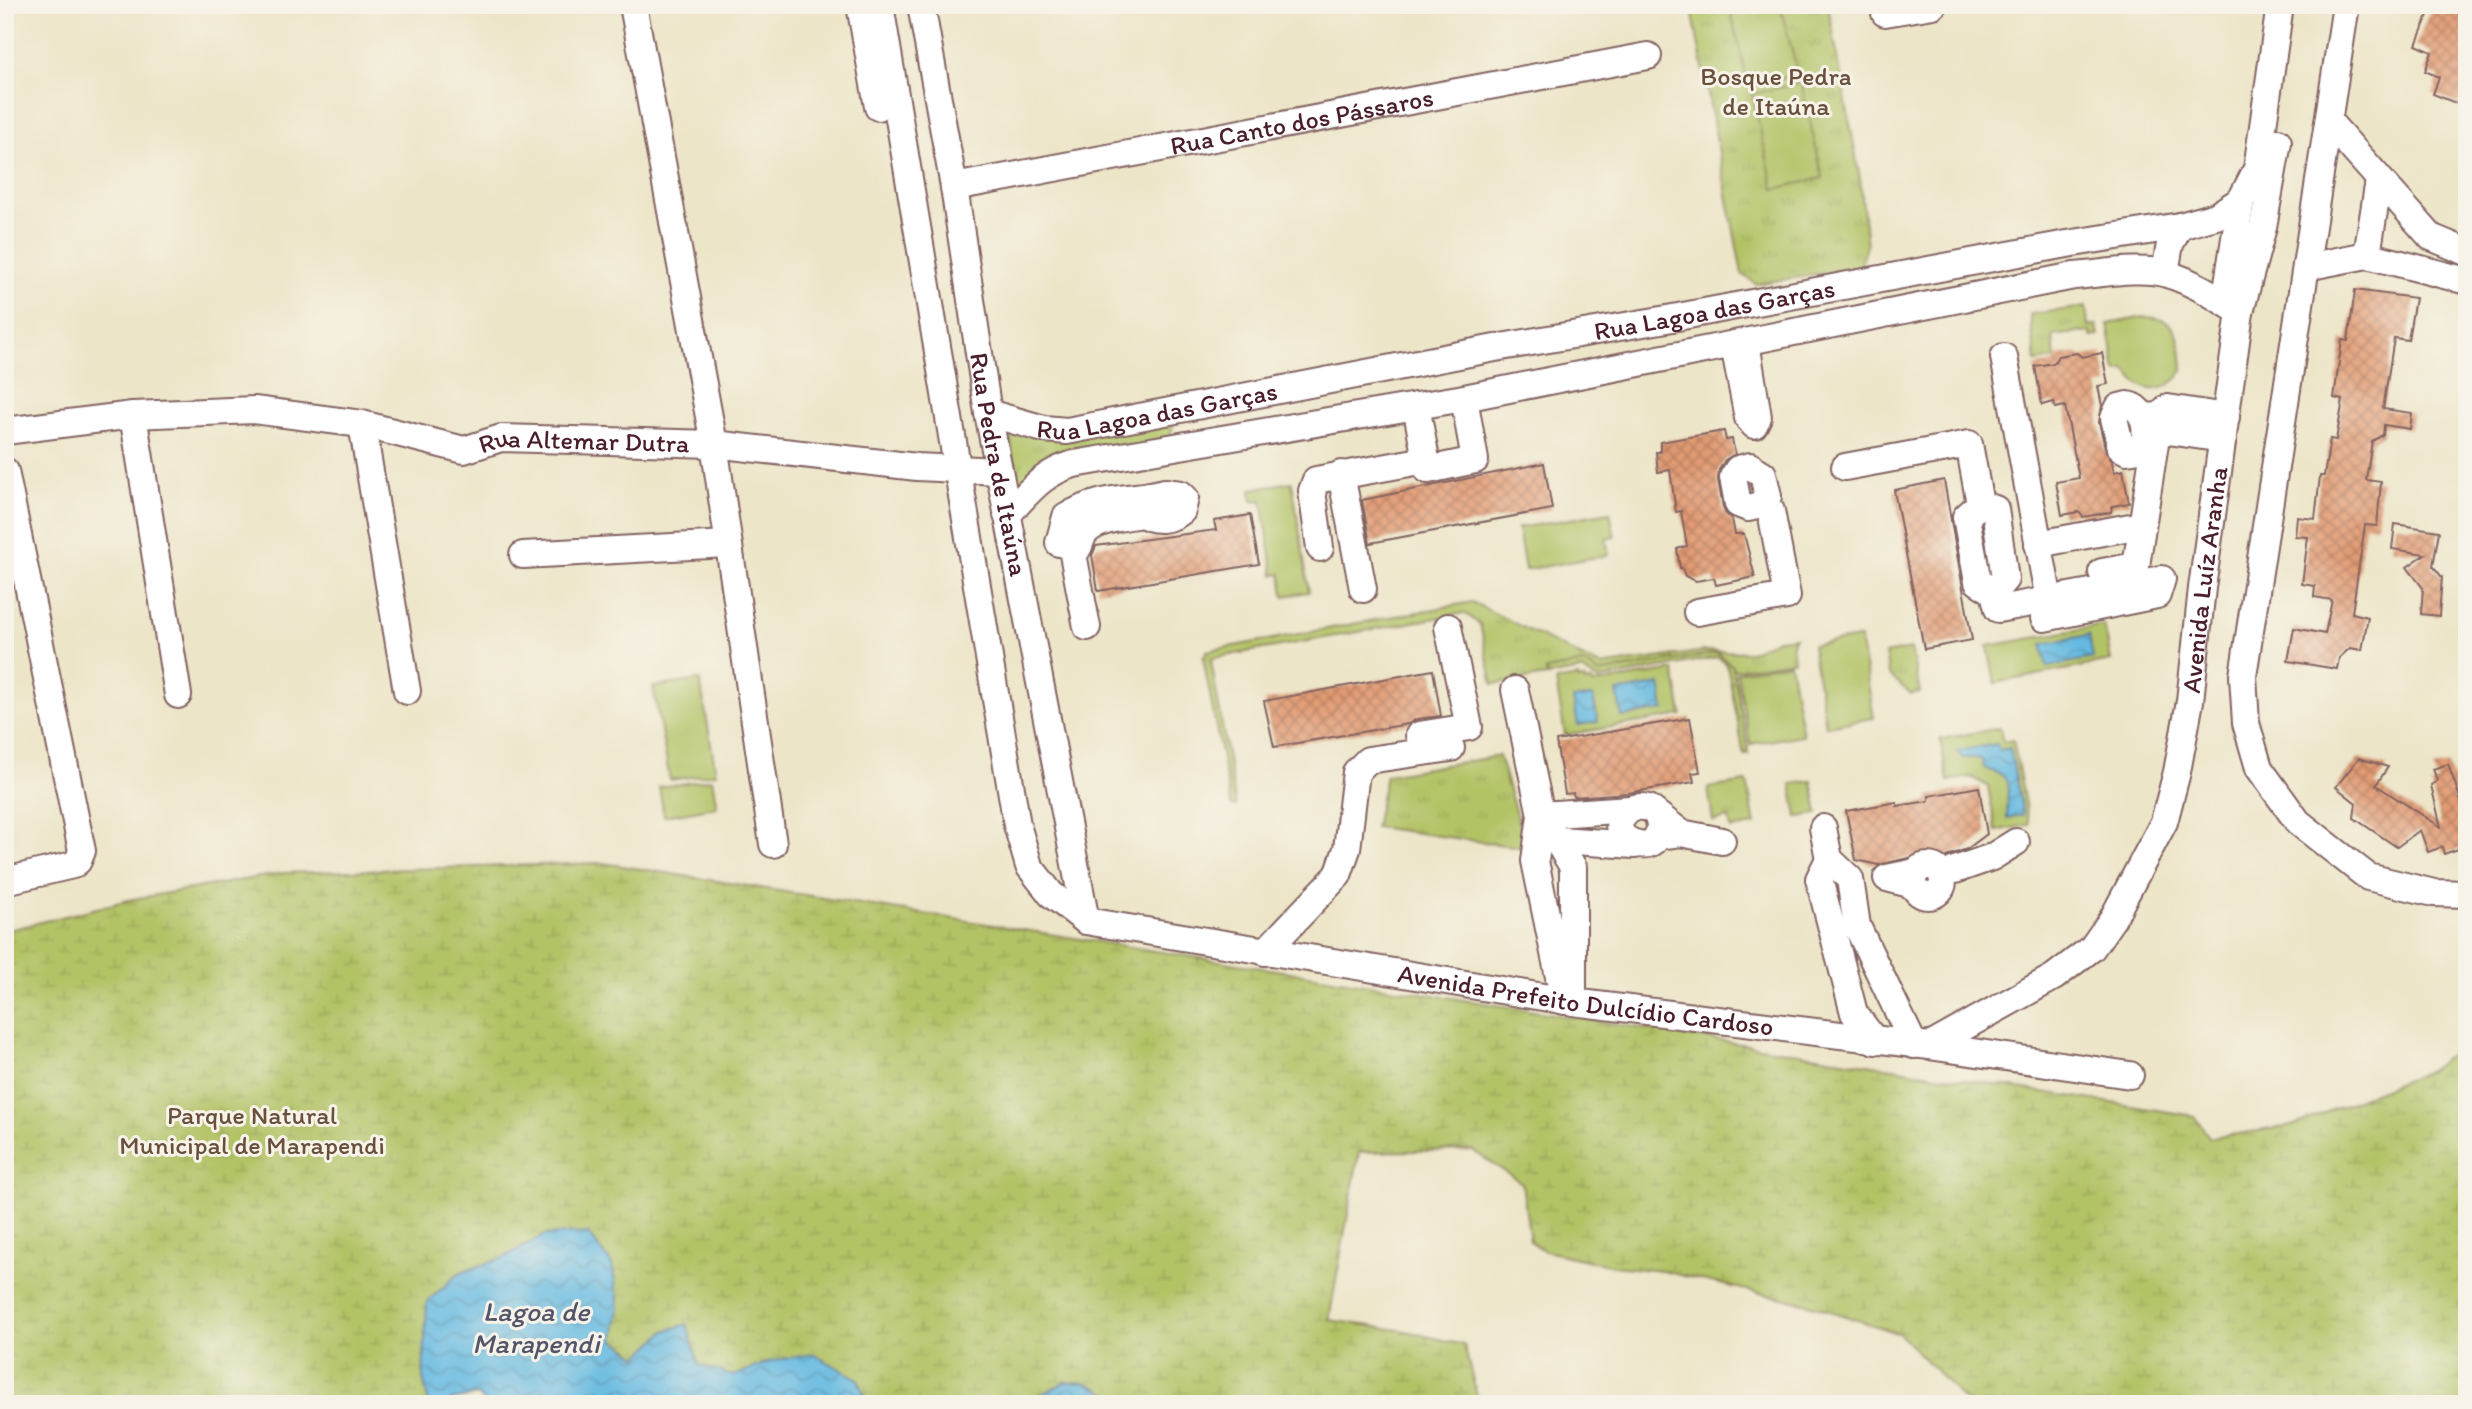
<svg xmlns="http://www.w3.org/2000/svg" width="2472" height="1409" font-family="Itim,sans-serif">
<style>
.grass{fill:url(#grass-tufts);stroke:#7e7148;stroke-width:2}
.wetland{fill:url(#wetland-marsh);stroke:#7e7148;stroke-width:2}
.garden{fill:url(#garden-dots);stroke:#7e7148;stroke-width:2}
.pitch{fill:#b2c366;stroke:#7e7148;stroke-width:2}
.water{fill:url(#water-waves);stroke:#576c86;stroke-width:2}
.building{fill:url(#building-cross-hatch)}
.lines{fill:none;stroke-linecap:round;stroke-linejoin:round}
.minor-casing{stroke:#836462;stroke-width:30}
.minor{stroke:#fff;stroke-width:26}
.labels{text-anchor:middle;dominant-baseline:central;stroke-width:6;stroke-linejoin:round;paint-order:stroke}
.park-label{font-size:26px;fill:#69503d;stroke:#f7f3e8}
.street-label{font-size:26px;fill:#4a1f2b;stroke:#f7f3e8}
.water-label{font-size:28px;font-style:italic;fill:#53556b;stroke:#f7f3e8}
</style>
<defs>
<pattern id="grass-tufts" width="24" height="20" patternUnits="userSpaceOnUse" patternTransform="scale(1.75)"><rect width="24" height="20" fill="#b2c366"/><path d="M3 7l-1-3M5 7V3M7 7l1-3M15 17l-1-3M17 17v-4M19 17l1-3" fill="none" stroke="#9ba759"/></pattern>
<pattern id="wetland-marsh" width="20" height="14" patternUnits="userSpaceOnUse" patternTransform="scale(1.75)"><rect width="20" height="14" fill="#b2c366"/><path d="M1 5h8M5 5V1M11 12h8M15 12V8" fill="none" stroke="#9ba759"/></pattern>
<pattern id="garden-dots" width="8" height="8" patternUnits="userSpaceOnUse" patternTransform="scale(1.75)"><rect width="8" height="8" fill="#b2c366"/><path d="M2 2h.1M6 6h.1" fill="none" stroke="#9ba759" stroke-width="1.8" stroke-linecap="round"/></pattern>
<pattern id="water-waves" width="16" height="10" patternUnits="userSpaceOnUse" patternTransform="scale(1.75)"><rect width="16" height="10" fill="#64b9e1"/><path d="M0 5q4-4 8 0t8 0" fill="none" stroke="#5496b7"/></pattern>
<pattern id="building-cross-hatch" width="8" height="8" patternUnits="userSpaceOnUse" patternTransform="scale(1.75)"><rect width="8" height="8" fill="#e19b73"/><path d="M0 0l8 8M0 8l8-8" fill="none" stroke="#b87e5f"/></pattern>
</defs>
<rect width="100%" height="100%" fill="#f7f3e8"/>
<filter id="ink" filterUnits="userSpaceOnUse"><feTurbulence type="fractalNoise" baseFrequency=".0143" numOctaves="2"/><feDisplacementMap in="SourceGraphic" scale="14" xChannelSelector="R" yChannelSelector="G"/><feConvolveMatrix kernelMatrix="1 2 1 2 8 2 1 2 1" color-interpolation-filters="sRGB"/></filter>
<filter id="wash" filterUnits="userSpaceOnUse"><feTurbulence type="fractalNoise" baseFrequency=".00686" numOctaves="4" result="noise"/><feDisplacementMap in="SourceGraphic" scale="28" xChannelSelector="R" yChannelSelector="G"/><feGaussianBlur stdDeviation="1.57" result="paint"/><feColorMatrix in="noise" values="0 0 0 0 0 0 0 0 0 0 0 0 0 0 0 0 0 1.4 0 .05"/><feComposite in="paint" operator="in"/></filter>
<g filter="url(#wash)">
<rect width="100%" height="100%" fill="#ede5c8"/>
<g class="grass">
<polygon points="1691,5 1828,5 1860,178 1867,246 1860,267 1756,284 1742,274"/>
<polygon points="2086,307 2088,326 2097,325 2099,336 2091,337 2090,331 2053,336 2055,359 2036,362 2030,314"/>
<polygon points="1165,422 1173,425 1170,437 1013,487 1011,432"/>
<polygon points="1472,602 1600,666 1705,651 1750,652 1778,639 1795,637 1792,643 1794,661 1734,670 1733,666 1717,653 1598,673 1584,663 1546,670 1547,676 1493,684 1480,624 1464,613 1213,658 1211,661 1236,806 1231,806 1203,658 1207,651"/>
<polygon points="1911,649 1920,692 1911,694 1889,675 1885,654"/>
<polygon points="1499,756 1526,848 1375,827 1386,775"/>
<polygon points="1812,781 1818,814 1797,817 1791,784"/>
<polygon points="1747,782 1755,825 1731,829 1729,818 1713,821 1708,788"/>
</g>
<polygon class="wetland" points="603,863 2194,1116 2210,1138 2292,1126 2429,1071 2467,1042 2467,1404 1968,1404 1900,1334 1809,1304 1662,1271 1613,1266 1545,1251 1530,1241 1522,1183 1472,1150 1359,1152 1329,1320 1406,1331 1464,1345 1479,1404 1127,1404 1087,1383 1065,1382 1024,1404 868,1404 858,1379 772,1361 733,1376 699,1365 665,1331 639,1357 614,1339 619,1305 612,1265 588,1233 545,1235 503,1258 459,1273 428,1302 423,1378 429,1404 5,1404 5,931 133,899 283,873"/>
<polygon class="garden" points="1717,653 1733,666 1749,755 1744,755 1727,665 1718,657 1597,680 1582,670 1547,676 1546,670 1584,663 1598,673"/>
<g class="pitch">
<polygon points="1729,5 1780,5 1798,74 1749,87"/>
<polygon points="1801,83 1823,178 1774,189 1752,94"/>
<path d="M2144,317C2181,317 2181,342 2183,371C2164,395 2143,396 2126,370L2116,371L2108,324Z"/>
<polygon points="1292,482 1309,592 1284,596 1281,574 1274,575 1262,500 1252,501 1251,489"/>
<polygon points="1610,512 1615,537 1606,539 1609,555 1525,570 1518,528"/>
<polygon points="2104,625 2111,661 1995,683 1988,646"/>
<polygon points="1860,638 1874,718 1826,726 1812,645"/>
<polygon points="1790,663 1803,735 1750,744 1737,672"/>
<polygon points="1674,670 1682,715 1565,735 1556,681 1578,677 1579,680 1584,679 1585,682 1592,681 1592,684"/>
<polygon points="700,680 716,773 670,780 653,687"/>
<polygon points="2000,728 2003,742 2013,740 2029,825 1996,831 1988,786 1971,777 1948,781 1940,739"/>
<polygon points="712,779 717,807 664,816 659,787"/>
</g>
<g class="water">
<polygon points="2089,635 2093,658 2047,667 2042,644"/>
<polygon points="1660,684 1664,710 1622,717 1617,692"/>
<polygon points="1593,696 1598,722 1578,725 1573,699"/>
<polygon points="1997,744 1999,750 2010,748 2023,815 2007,818 2008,783 2002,775 1984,768 1982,760 1978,758 1962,758 1957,751"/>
<polygon points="588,1233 612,1265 619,1305 614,1339 638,1357 665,1331 687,1324 699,1365 733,1376 772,1361 813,1354 858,1379 868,1404 487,1404 477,1395 451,1400 450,1404 429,1404 423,1378 427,1302 459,1273 503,1258 545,1235"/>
<polygon points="1065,1382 1087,1383 1127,1404 1024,1404"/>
</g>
<g id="blocks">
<g class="building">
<polygon points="2432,5 2467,5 2467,81 2458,104 2433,94 2439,77 2425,71 2432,52 2416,45"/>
<polygon points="2355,290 2415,298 2408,340 2394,338 2383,409 2412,413 2410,429 2384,425 2383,435 2372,441 2366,480 2381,482 2377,526 2365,525 2352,613 2368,617 2362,650 2350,648 2339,658 2337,669 2288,661 2294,628 2325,634 2332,600 2314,597 2315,586 2302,584 2308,537 2295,536 2297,517 2315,519 2320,476 2324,476 2330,439 2336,440 2343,400 2334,398 2342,340 2348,341"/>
<polygon points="2077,353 2082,357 2102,353 2108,384 2098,386 2102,406 2099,422 2106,452 2112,461 2114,472 2123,470 2129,503 2112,506 2111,512 2083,517 2079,512 2062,515 2056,482 2079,478 2065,406 2055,408 2054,402 2042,405 2035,366 2054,363 2058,356"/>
<polygon points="1724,431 1726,440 1732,439 1735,454 1725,460 1719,470 1718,480 1723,507 1725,513 1732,519 1735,534 1744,534 1755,577 1716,585 1714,578 1696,581 1685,576 1682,568 1680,568 1677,549 1687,546 1681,511 1676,512 1670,470 1658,472 1656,452 1660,452 1660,442"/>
<polygon points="1544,463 1552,509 1370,543 1362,500"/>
<polygon points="1944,480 1972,640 1924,649 1894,490"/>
<polygon points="1250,515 1259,564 1098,591 1092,555 1096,546 1216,530 1214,521"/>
<polygon points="2395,524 2439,531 2433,566 2442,577 2439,616 2421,614 2423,588 2407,567 2425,554 2392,549"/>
<polygon points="1433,670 1441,716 1417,719 1408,724 1274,747 1264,701"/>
<polygon points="1690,718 1700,772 1692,773 1694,782 1628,793 1574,797 1573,793 1565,794 1556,741"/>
<polygon points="2359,758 2388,767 2376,785 2441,827 2431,785 2437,781 2433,769 2448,764 2464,809 2467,808 2467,846 2444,854 2442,847 2428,852 2420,830 2397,847 2354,818 2356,803 2336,787"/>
<polygon points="1979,787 1987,834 1967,849 1950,855 1939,862 1929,864 1920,857 1913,857 1878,865 1856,860 1846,811 1897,802 1897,806 1929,801 1929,796"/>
</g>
</g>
</g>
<g filter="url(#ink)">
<use href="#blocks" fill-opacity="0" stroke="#836462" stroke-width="2"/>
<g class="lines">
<g class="minor-casing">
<g id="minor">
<polyline points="633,5 714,444 773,844"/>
<polyline points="860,5 878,107"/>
<path id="s1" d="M880,5L1017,825L1029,866L1051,894L1086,921L1573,1002L1930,1046L2130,1075"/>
<path id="s2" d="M921,5L954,187L988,413L1086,921"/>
<polyline points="2346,5 2243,676 2246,723 2259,768 2298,822 2368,877 2434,893 2467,894"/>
<polyline points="1885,13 1933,5"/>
<polyline points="2329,122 2431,237 2467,252"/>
<path id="s3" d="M954,187L1648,56"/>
<polyline points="2367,255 2379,180"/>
<polyline points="2306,267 2367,255 2467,281"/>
<polyline points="2165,273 2170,244 2180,226"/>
<polyline points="2225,302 2241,200"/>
<polyline points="1734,345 1748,418 1754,425 1758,417 1746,342"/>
<polyline points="2004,357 2046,584"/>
<path d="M2127,405C2146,407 2150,435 2140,449L2127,451L2121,448L2114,418L2119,407Z"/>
<polyline points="1416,406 1428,470 1475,460 1464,398"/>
<path id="s4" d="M988,413L1044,429L1067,431L1495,348L1667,319L2067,244L2180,226L2216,216L2241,200L2257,169L2280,5"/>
<polyline points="133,415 178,695"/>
<polyline points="362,424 407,691"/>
<path id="s5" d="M5,431L133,415L254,410L362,424L464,450L501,438L714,444L917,467L999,471"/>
<polyline points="2223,439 2168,431 2159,417 2168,408 2226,417"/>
<polygon points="1750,466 1763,474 1768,496 1762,505 1748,508 1738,504 1733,477 1738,469"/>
<polyline points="1845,467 1969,444 1980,504"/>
<polyline points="5,471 82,851 78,861 73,865 5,881"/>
<polyline points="1341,474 1363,589"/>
<path d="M1165,492L1181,494L1185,498L1182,511C1171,520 1155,522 1143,514L1144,500L1151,495Z"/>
<polygon points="1980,504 1995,509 2005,579 1994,592 1978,582 1966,517"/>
<path d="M1007,515C1029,492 1042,473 1074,464L1464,398L2074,276C2101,274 2141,266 2167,274C2192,281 2218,298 2240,312"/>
<path d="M1059,543L1066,517C1092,500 1121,499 1151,495"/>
<polyline points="2038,544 2141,525"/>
<polyline points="1320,548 1312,491 1316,480 1426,460"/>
<polyline points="523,555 728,544"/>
<polyline points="2102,572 2136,566 2159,417 2142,416"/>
<polyline points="1994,592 1998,609 2162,579 2157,595 2044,618"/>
<polyline points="1697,612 1787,596 1771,511"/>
<path d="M1087,627L1073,554C1081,548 1079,542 1084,534C1094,520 1127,516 1143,514"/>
<polyline points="1515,690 1541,815 1535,861 1564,1001"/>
<polyline points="1419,735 1469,727 1448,627"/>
<polyline points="1541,815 1573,867 1573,990"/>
<polyline points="1541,815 1630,809"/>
<polyline points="1823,828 1829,859"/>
<polyline points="1681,833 1722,841"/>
<path d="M1657,836L1681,833L1649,808C1641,806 1634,806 1627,812C1595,841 1673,865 1658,817"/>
<polyline points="1558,840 1635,845"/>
<circle cx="1928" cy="881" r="15"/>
<polyline points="1955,870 1992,857 2016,842"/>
<polyline points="1913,885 1887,878 1916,872"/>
<polyline points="1265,952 1338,875 1347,849 1356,772 1368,760 1451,748"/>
<polyline points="1875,1041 1854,1013 1819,879 1829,859 1850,879 1857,926 1914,1045"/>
<path id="s6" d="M1930,1046L2054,977L2092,948L2113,918L2164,822L2177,772L2190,701L2202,588L2240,312L2263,227L2278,142"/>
</g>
</g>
<use href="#minor" class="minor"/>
</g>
</g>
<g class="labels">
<g class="park-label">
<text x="1776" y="76">Bosque Pedra<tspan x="1776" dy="30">de Itaúna</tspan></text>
<text x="252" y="1115">Parque Natural<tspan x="252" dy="30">Municipal de Marapendi</tspan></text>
</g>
<g class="street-label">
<text stroke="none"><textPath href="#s3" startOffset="354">Rua Canto dos Pássaros</textPath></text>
<text stroke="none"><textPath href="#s4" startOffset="740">Rua Lagoa das Garças</textPath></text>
<text stroke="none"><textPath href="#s4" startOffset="173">Rua Lagoa das Garças</textPath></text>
<text stroke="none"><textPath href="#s5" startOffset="586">Rua Altemar Dutra</textPath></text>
<text stroke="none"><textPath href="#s2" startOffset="466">Rua Pedra de Itaúna</textPath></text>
<text stroke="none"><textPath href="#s6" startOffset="581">Avenida Luíz Aranha</textPath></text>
<text stroke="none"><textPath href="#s1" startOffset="1460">Avenida Prefeito Dulcídio Cardoso</textPath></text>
</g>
<g class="water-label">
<text x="536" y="1311">Lagoa de<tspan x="536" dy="32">Marapendi</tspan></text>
</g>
</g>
<rect width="2472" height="1409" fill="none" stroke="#f7f3e8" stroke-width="28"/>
</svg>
